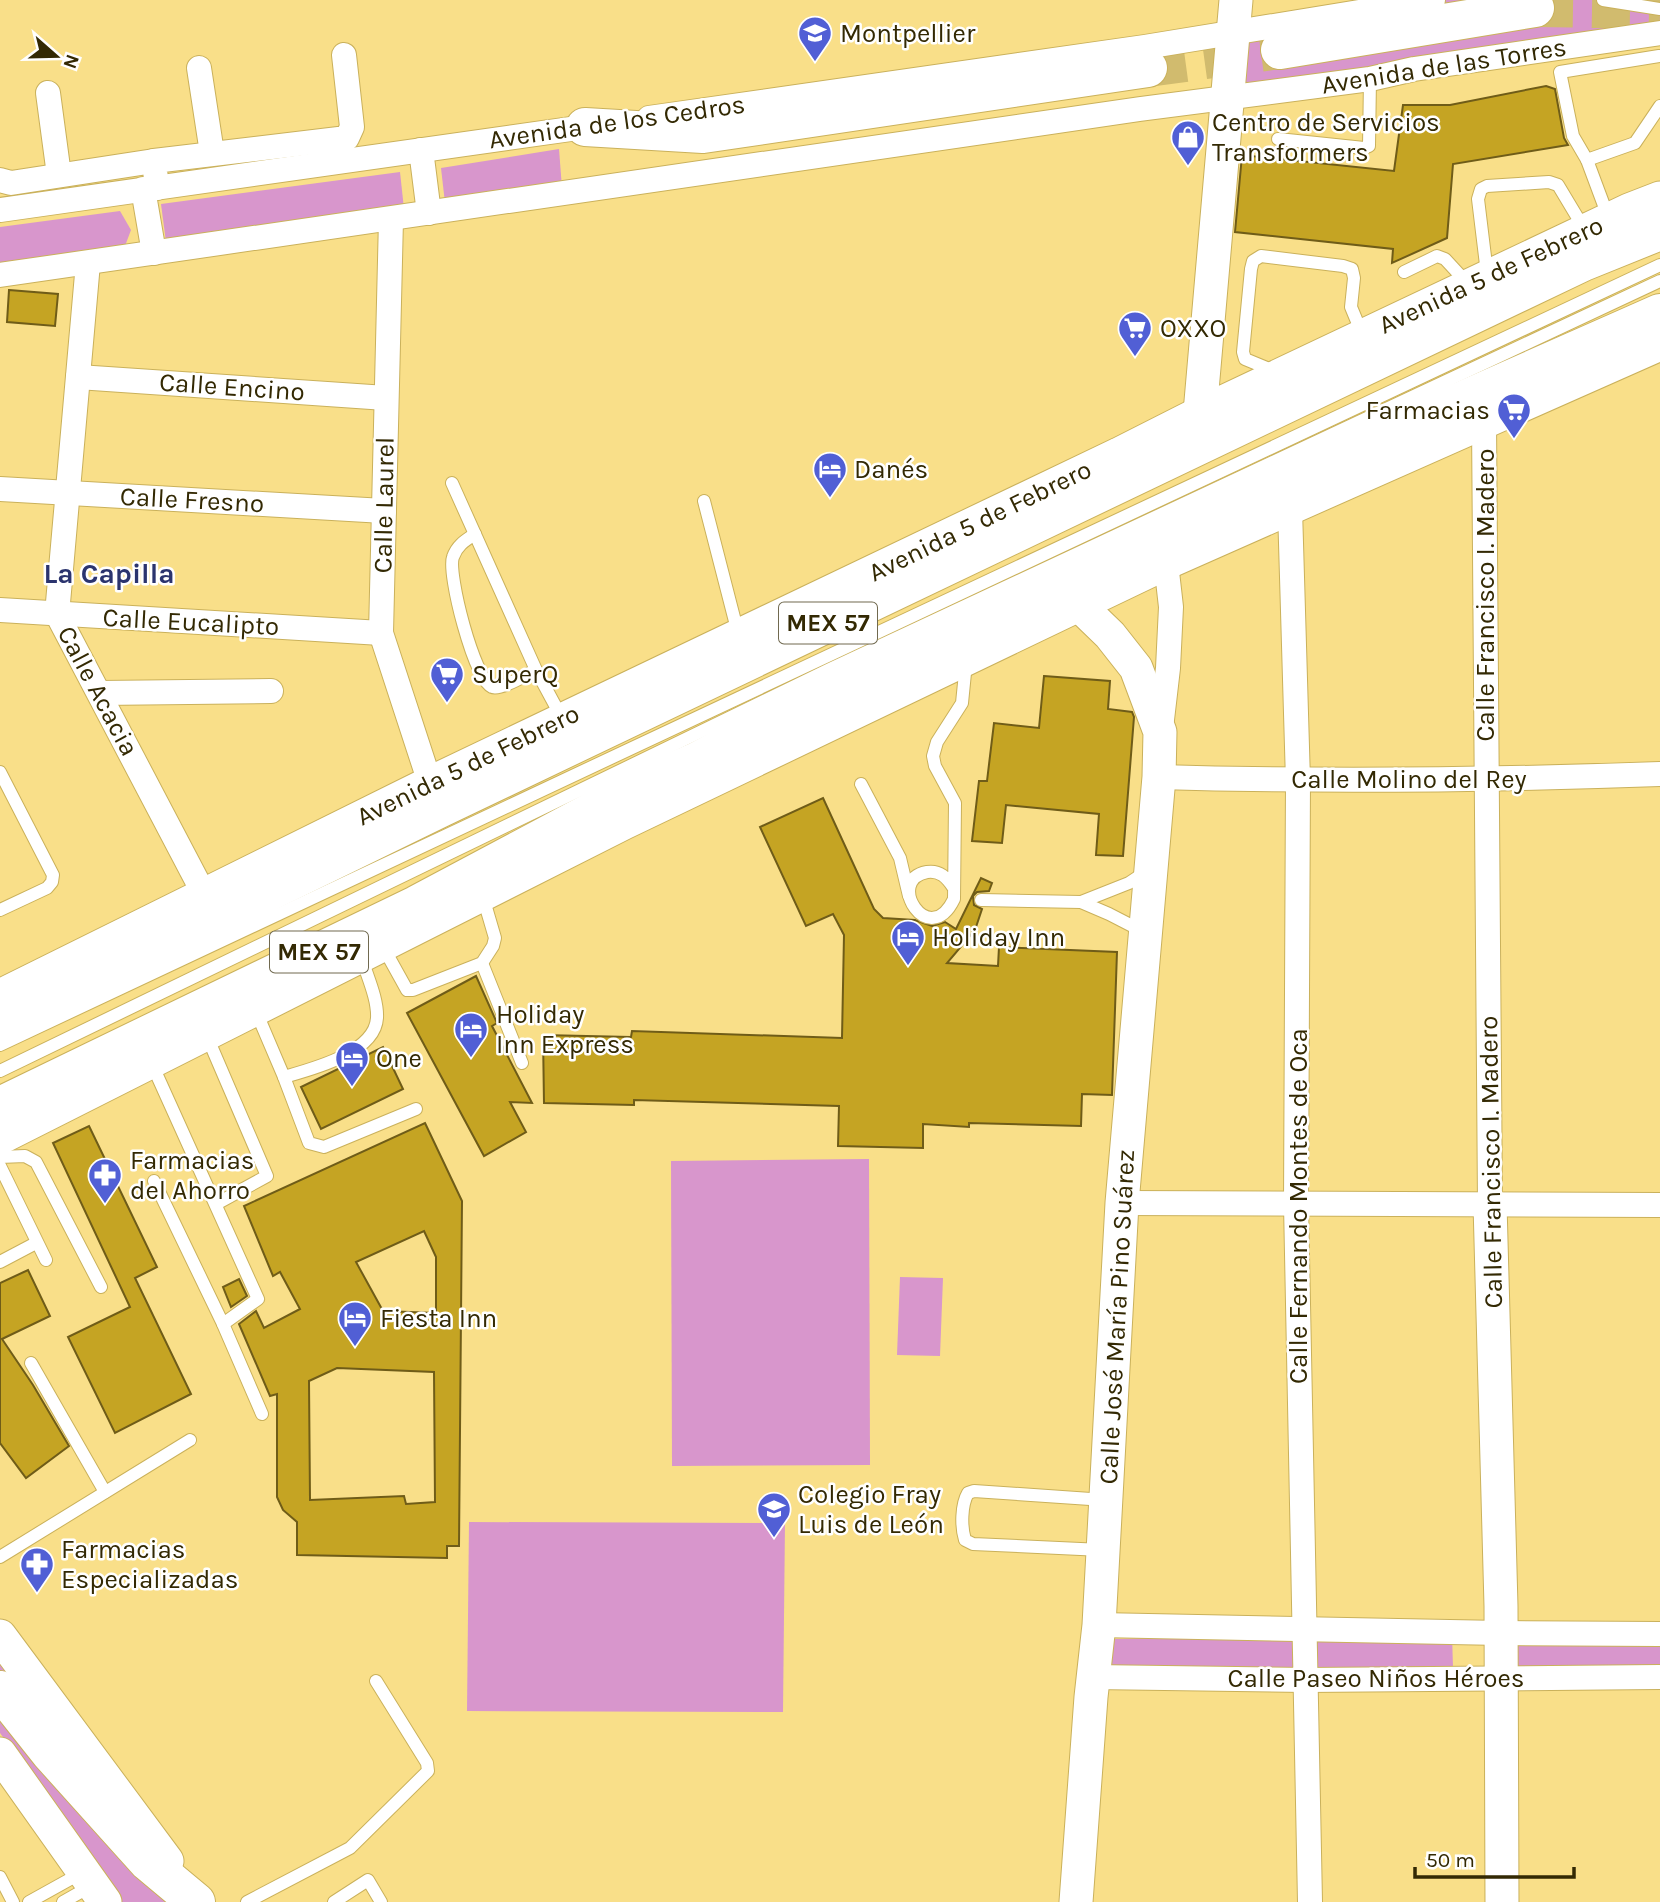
<svg xmlns="http://www.w3.org/2000/svg" width="1660" height="1902" font-family="Karla,sans-serif">
<style>
.green{fill:#d896cc}
.building{fill:#c5a423;stroke:#6f5c18;stroke-width:2;fill-rule:evenodd}
.lines{fill:none;stroke-linecap:round;stroke-linejoin:round}
.highway-tunnel{stroke:#d1bb6e;stroke-width:38;stroke-dasharray:38 19;stroke-linecap:butt}
.lane-casing{stroke:#cab15b;stroke-width:14}
.street-casing{stroke:#cab15b;stroke-width:26}
.secondary-casing{stroke:#cab15b;stroke-width:35}
.highway-casing{stroke:#cab15b;stroke-width:40}
.lane{stroke:#fff;stroke-width:12}
.street{stroke:#fff;stroke-width:24}
.secondary{stroke:#fff;stroke-width:33}
.highway{stroke:#fff;stroke-width:38}
.labels{text-anchor:middle;dominant-baseline:central;stroke-width:5;stroke-linejoin:round;paint-order:stroke}
.shield{fill:#fff;stroke:#70694f;stroke-width:2}
.shield-label{font-size:24px;font-weight:bold;fill:#332903}
.poi-label{font-size:26px;fill:#332903;stroke:#fff;text-anchor:start}
.street-label{font-size:26px;fill:#332903;stroke:#fff}
.neighbourhood-label{font-size:28px;font-weight:bold;fill:#2b346e;stroke:#fff}
</style>
<rect width="100%" height="100%" fill="#f9df89"/>
<g class="green">
<polygon points="1433,0 1660,0 1660,33 1229,99 1233,33"/>
<polygon points="559,149 562,188 445,203 441,168"/>
<polygon points="400,172 404,209 166,242 161,204"/>
<polygon points="120,211 131,230 125,246 0,265 0,227"/>
<polygon points="869,1159 870,1465 672,1466 671,1161"/>
<polygon points="900,1277 943,1278 940,1356 897,1355"/>
<polygon points="469,1522 785,1523 783,1712 467,1711"/>
<polygon points="1501,1633 1660,1634 1660,1677 1502,1678"/>
<polygon points="1452,1634 1453,1668 1107,1682 1109,1639"/>
<polygon points="0,1661 176,1902 122,1902 0,1733"/>
</g>
<g class="building">
<polygon points="1546,86 1555,89 1564,138 1568,145 1453,164 1447,238 1392,263 1393,249 1235,232 1242,155 1394,171 1403,105 1450,105"/>
<polygon points="9,290 58,294 55,326 7,322"/>
<polygon points="1044,676 1110,681 1108,709 1132,712 1134,717 1123,856 1096,855 1099,814 1006,805 1002,843 972,841 979,781 987,781 994,723 1039,728"/>
<polygon points="823,798 874,909 883,918 915,920 932,926 945,922 956,929 981,878 992,883 989,891 977,892 973,896 974,905 982,909 975,930 947,963 998,966 999,947 1117,952 1112,1095 1082,1094 1081,1126 969,1123 969,1127 923,1124 923,1148 838,1146 839,1106 634,1100 634,1105 544,1103 543,1035 631,1037 632,1031 842,1038 844,935 833,914 806,926 760,827"/>
<polygon points="476,976 497,1023 492,1026 532,1103 510,1102 526,1132 484,1156 407,1013"/>
<polygon points="383,1047 403,1089 321,1129 301,1087"/>
<path d="M425,1123L462,1201L459,1546H447V1558L297,1555V1522L283,1510L277,1497V1394L270,1396L239,1324L256,1311L264,1328L300,1309L280,1272L273,1276L244,1206ZM424,1231L436,1257V1313L383,1311L356,1262ZM337,1368L434,1372L435,1502L406,1504L404,1496L310,1500L309,1381Z"/>
<polygon points="89,1126 157,1267 135,1278 191,1394 115,1433 68,1337 130,1307 53,1143"/>
<polygon points="28,1270 50,1316 2,1339 33,1385 69,1446 26,1478 0,1443 0,1283"/>
<polygon points="239,1279 247,1296 231,1307 223,1287"/>
</g>
<g class="lines">
<g class="highway-tunnel">
<polyline points="1535,8 1660,10"/>
<polyline points="1148,68 1280,50"/>
</g>
<g class="lane-casing">
<g id="lane">
<polyline points="1603,0 1660,9"/>
<polyline points="1659,56 1560,72 1573,136 1587,160 1635,143 1660,106"/>
<polyline points="1278,139 1364,148 1369,146 1370,79"/>
<polyline points="1587,160 1609,219"/>
<polyline points="1404,272 1437,256 1445,259 1469,285"/>
<polyline points="1487,273 1478,199 1481,189 1487,186 1549,182 1558,185 1585,230"/>
<polyline points="1274,371 1245,359 1243,352 1251,269 1253,261 1261,256 1343,266 1352,269 1354,278 1351,307 1363,336"/>
<polyline points="452,483 536,670 563,720"/>
<polyline points="704,501 738,633"/>
<path d="M475,534C466,540 457,545 453,557C447,573 474,679 492,687C500,691 527,674 536,670"/>
<polyline points="0,772 53,875 52,882 47,888 0,910"/>
<polyline points="861,784 900,858 909,896"/>
<path d="M953,887C947,878 940,870 927,872C884,880 929,951 954,899L955,803L935,766L933,756L937,742L962,703L966,663"/>
<polyline points="981,900 1081,902 1109,914 1142,931"/>
<polyline points="1081,902 1129,883 1147,871"/>
<polyline points="382,945 407,990 413,990 482,963 493,946 495,938 483,897"/>
<polyline points="482,963 522,1063"/>
<path d="M255,1009L284,1077C312,1069 375,1053 377,1018C378,999 367,976 362,959"/>
<polyline points="206,1034 267,1176 216,1204"/>
<polyline points="0,1045 1660,265"/>
<polyline points="151,1062 258,1299 223,1324"/>
<polyline points="0,1071 828,670 1660,281"/>
<polyline points="284,1077 309,1143 324,1147 416,1109"/>
<polyline points="0,1157 25,1156 36,1162 101,1287"/>
<polyline points="0,1166 46,1260"/>
<polyline points="154,1181 223,1324 262,1414"/>
<polyline points="0,1262 36,1243"/>
<polyline points="31,1363 105,1492"/>
<path d="M1102,1550L973,1544L965,1540C961,1527 961,1505 968,1493L974,1491L1105,1500"/>
<polyline points="0,1557 190,1440"/>
<polyline points="0,1877 13,1902"/>
<polyline points="29,1902 83,1872"/>
<polyline points="63,1902 93,1885"/>
<polyline points="247,1902 350,1848 428,1771 427,1763 376,1681"/>
<polyline points="334,1902 368,1880 381,1902"/>
</g>
</g>
<g class="street-casing">
<g id="street">
<polyline points="199,68 212,153"/>
<polyline points="48,93 59,175"/>
<polyline points="649,118 1145,47 1433,0"/>
<polyline points="421,150 429,213"/>
<polyline points="0,180 11,183 154,161"/>
<polyline points="157,188 154,161 347,138 352,127 344,55"/>
<polyline points="143,189 154,253"/>
<polyline points="0,210 599,125"/>
<polyline points="391,219 381,633 430,783"/>
<polyline points="88,263 57,614 204,894"/>
<polyline points="0,275 1140,109 1370,79 1414,69 1660,33"/>
<polyline points="78,377 386,398"/>
<polyline points="1484,422 1490,1204"/>
<polyline points="0,489 384,511"/>
<polyline points="1290,509 1298,781 1296,1204 1310,1902"/>
<polyline points="0,610 381,633"/>
<polyline points="100,693 271,691"/>
<polyline points="1161,728 1168,668 1171,607 1166,563"/>
<path d="M1159,777C1326,782 1493,780 1660,774"/>
<polyline points="1122,1203 1660,1205"/>
<polyline points="1099,1625 1501,1633 1660,1634"/>
<polyline points="1093,1677 1305,1680 1660,1677"/>
</g>
</g>
<g class="secondary-casing">
<g id="secondary">
<polyline points="1200,413 1236,0"/>
<polyline points="0,996 430,783 1119,454 1200,413 1629,210 1660,198"/>
<polyline points="0,1138 624,823 1166,563 1660,344"/>
<polyline points="1490,1204 1501,1606 1502,1902"/>
<polyline points="0,1636 167,1861"/>
<polyline points="0,1754 105,1902"/>
<polyline points="1076,1902 1091,1697 1099,1625 1122,1203 1159,777 1160,732 1136,668 1110,635 1079,605"/>
</g>
</g>
<g class="highway-casing">
<g id="highway">
<polyline points="1280,50 1535,8"/>
<polyline points="585,127 703,134 1148,68"/>
<polyline points="0,1023 441,808 1583,262 1660,231"/>
<polyline points="0,1106 416,905 634,789 697,761 780,718 1411,423 1660,313"/>
<polyline points="0,1690 50,1753 148,1862 196,1902"/>
</g>
</g>
<use href="#lane" class="lane"/>
<use href="#street" class="street"/>
<use href="#secondary" class="secondary"/>
<use href="#highway" class="highway"/>
</g>
<defs>
<g id="university-pin" transform="scale(1.75)"><path d="M0 17L-7.5 6A9.5 9.5 0 1 1 7.5 6Z" fill="#515fd5" stroke="#fff"/><path d="M0-5L7-2L0 1L-7-2ZM-4 1L0 2.5L4 1V4Q0 6-4 4Z" fill="#fff"/></g>
<g id="shop-pin" transform="scale(1.75)"><path d="M0 17L-7.5 6A9.5 9.5 0 1 1 7.5 6Z" fill="#515fd5" stroke="#fff"/><path d="M-5-2.5h2.3a2.7 3.5 0 0 1 5.4 0H5L5.5 6h-11ZM-1.5-2.5h3a1.5 2.3 0 0 0-3 0Z" fill="#fff"/></g>
<g id="supermarket-pin" transform="scale(1.75)"><path d="M0 17L-7.5 6A9.5 9.5 0 1 1 7.5 6Z" fill="#515fd5" stroke="#fff"/><path d="M-6-5.5h2.5l.6 2H6L4.5 2H-2.5L-4.4-4H-6ZM-1.5 3.2a1.3 1.3 0 1 0 .1 0ZM3 3.2a1.3 1.3 0 1 0 .1 0Z" fill="#fff"/></g>
<g id="hotel-pin" transform="scale(1.75)"><path d="M0 17L-7.5 6A9.5 9.5 0 1 1 7.5 6Z" fill="#515fd5" stroke="#fff"/><path d="M-6-4.5h1.5V1H6V5H4.5V3h-9V5H-6ZM-4 0a1.8 1.8 0 1 1 3.6 0ZM.5 0V-2.5h3Q6-2.5 6 0Z" fill="#fff"/></g>
<g id="pharmacy-pin" transform="scale(1.75)"><path d="M0 17L-7.5 6A9.5 9.5 0 1 1 7.5 6Z" fill="#515fd5" stroke="#fff"/><path d="M-2-6h4v4h4v4h-4v4h-4v-4h-4v-4h4Z" fill="#fff"/></g>
<g id="school-pin" transform="scale(1.75)"><path d="M0 17L-7.5 6A9.5 9.5 0 1 1 7.5 6Z" fill="#515fd5" stroke="#fff"/><path d="M0-5L7-2L0 1L-7-2ZM-4 1L0 2.5L4 1V4Q0 6-4 4Z" fill="#fff"/></g>
</defs>
<g fill-rule="evenodd">
<use href="#university-pin" x="815" y="33"/>
<use href="#shop-pin" x="1188" y="137"/>
<use href="#supermarket-pin" x="1135" y="328"/>
<use href="#supermarket-pin" x="1514" y="410"/>
<use href="#hotel-pin" x="830" y="469"/>
<use href="#supermarket-pin" x="447" y="674"/>
<use href="#hotel-pin" x="908" y="937"/>
<use href="#hotel-pin" x="471" y="1029"/>
<use href="#hotel-pin" x="352" y="1058"/>
<use href="#pharmacy-pin" x="105" y="1175"/>
<use href="#hotel-pin" x="355" y="1318"/>
<use href="#school-pin" x="774" y="1509"/>
<use href="#pharmacy-pin" x="37" y="1564"/>
</g>
<g class="labels">
<g class="shield">
<rect x="779" y="602.5" width="98" height="41" rx="5"/>
<rect x="270" y="931.5" width="98" height="41" rx="5"/>
</g>
<g class="shield-label">
<text x="828" y="623">MEX 57</text>
<text x="319" y="952">MEX 57</text>
</g>
<g class="poi-label">
<text x="840" y="33">Montpellier</text>
<text x="1212" y="122">Centro de Servicios<tspan x="1212" dy="30">Transformers</tspan></text>
<text x="1160" y="328">OXXO</text>
<text x="1490" y="410" text-anchor="end">Farmacias</text>
<text x="854" y="469">Danés</text>
<text x="472" y="674">SuperQ</text>
<text x="932" y="937">Holiday Inn</text>
<text x="496" y="1014">Holiday<tspan x="496" dy="30">Inn Express</tspan></text>
<text x="376" y="1058">One</text>
<text x="130" y="1160">Farmacias<tspan x="130" dy="30">del Ahorro</tspan></text>
<text x="380" y="1318">Fiesta Inn</text>
<text x="798" y="1494">Colegio Fray<tspan x="798" dy="30">Luis de León</tspan></text>
<text x="61" y="1549">Farmacias<tspan x="61" dy="30">Especializadas</tspan></text>
</g>
<g class="street-label">
<text transform="translate(1444 66) rotate(-9)">Avenida de las Torres</text>
<text transform="translate(617 122) rotate(-8)">Avenida de los Cedros</text>
<text transform="translate(1491 275) rotate(-25)">Avenida 5 de Febrero</text>
<text transform="translate(232 387) rotate(4)">Calle Encino</text>
<text transform="translate(192 500) rotate(3)">Calle Fresno</text>
<text transform="translate(384 505) rotate(-89)">Calle Laurel</text>
<text transform="translate(980 521) rotate(-26)">Avenida 5 de Febrero</text>
<text transform="translate(1485 595) rotate(-90)">Calle Francisco I. Madero</text>
<text transform="translate(191 622) rotate(3)">Calle Eucalipto</text>
<text transform="translate(98 691) rotate(62)">Calle Acacia</text>
<text transform="translate(468 765) rotate(-26)">Avenida 5 de Febrero</text>
<text x="1409" y="779">Calle Molino del Rey</text>
<text transform="translate(1491 1162) rotate(-91)">Calle Francisco I. Madero</text>
<text transform="translate(1298 1206) rotate(-90)">Calle Fernando Montes de Oca</text>
<text transform="translate(1117 1317) rotate(-87)">Calle José María Pino Suárez</text>
<text x="1376" y="1678">Calle Paseo Niños Héroes</text>
</g>
<g class="neighbourhood-label">
<text x="109" y="573">La Capilla</text>
</g>
</g>
<g transform="translate(56 56) rotate(110)" stroke="#ffffff" stroke-width="5" paint-order="stroke">
<path d="M0-5L12 26L0 18L-12 26Z" fill="#332903"/>
<text y="-10" font-size="19" font-weight="bold" text-anchor="middle" fill="#332903">N</text>
</g>
<path d="M1415 1867v10h159v-10" fill="none" stroke="#332903" stroke-width="3.5"/>
<text x="1426" y="1867" font-size="21" fill="#332903" stroke="#ffffff" stroke-width="5" paint-order="stroke">50 m</text>
</svg>
